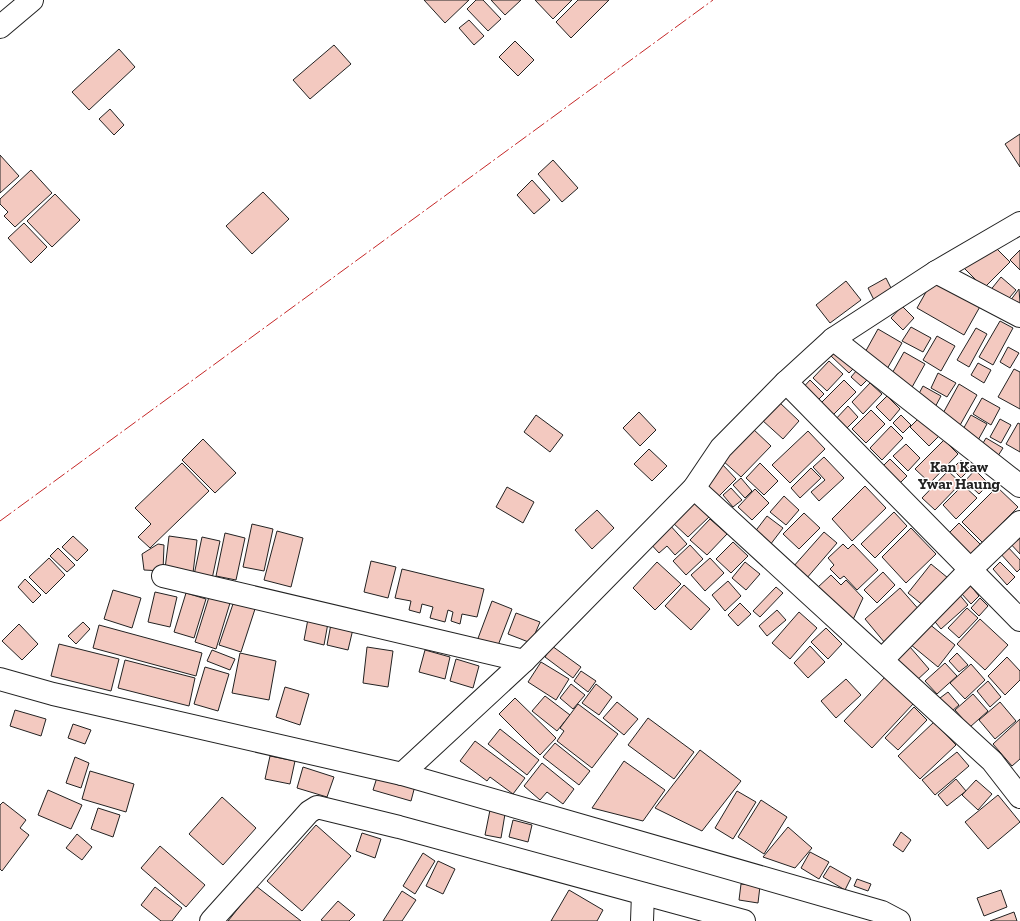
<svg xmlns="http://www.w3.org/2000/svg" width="1020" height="921" font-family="'Zilla Slab',serif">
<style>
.building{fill:#f3c9c0;stroke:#222}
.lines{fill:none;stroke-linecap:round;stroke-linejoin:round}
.minor-casing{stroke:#222;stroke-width:24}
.minor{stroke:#fff;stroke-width:22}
.power{stroke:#c62828;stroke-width:1;stroke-dasharray:14 3 2 3;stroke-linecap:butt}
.labels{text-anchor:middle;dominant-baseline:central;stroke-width:3;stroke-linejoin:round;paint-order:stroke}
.quarter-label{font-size:15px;font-weight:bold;fill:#222;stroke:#fff}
</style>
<rect width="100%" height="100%" fill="#fff"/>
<g class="building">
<polygon points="424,0 469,0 445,23"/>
<polygon points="476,0 483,0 501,19 488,31 467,9"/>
<polygon points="491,0 521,0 505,15"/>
<polygon points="535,0 572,0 553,19"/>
<polygon points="578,0 609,0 571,38 556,22"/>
<polygon points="469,20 484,36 474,45 459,28"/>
<polygon points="515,41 534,60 518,76 499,57"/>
<polygon points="334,45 351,64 310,99 293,80"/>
<polygon points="119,49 135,67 89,110 72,92"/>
<polygon points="110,109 124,125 114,135 99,119"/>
<polygon points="1020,134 1020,167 1005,144"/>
<polygon points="0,155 19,176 0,193"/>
<polygon points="553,160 578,188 562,202 538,174"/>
<polygon points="31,170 52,193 15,227 4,216 8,212 0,204 0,199"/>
<polygon points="532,180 550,200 534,214 517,195"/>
<polygon points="263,192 289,219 252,254 226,226"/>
<polygon points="55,194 80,220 52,247 27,221"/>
<polygon points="24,223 47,247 31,263 8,238"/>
<polygon points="996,248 1010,262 984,288 964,268"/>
<polygon points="1020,250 1020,270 1010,260"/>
<polygon points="935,276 982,303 964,335 917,308"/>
<polygon points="1001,277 1016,290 1004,304 989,292"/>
<polygon points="886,278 892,290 874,300 868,288"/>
<polygon points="846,281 861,300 830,323 816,305"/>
<polygon points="1019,289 1020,303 1018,307 1010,301"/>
<polygon points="902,306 914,318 903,330 891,318"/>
<polygon points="1000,321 1013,328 993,365 979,357"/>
<polygon points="911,327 931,338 923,352 902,341"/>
<polygon points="976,328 987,334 969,367 957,360"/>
<polygon points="878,329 902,343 887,369 863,356"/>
<polygon points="937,336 955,346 941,371 923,360"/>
<polygon points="1008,347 1019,353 1010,368 1000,362"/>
<polygon points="838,350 855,367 849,373 831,356"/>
<polygon points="904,352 925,364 911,389 890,377"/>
<polygon points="829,361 843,374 827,391 813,378"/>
<polygon points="978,363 991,370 984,383 971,375"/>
<polygon points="1014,369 1020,372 1020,409 998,397"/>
<polygon points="857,370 867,380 861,386 851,377"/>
<polygon points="938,373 956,383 947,397 931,388"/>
<polygon points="810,380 824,394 814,404 800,391"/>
<polygon points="844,380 856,392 831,417 819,405"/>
<polygon points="870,383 882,394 863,414 852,402"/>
<polygon points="959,384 977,395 959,427 941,417"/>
<polygon points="923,386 941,396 933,411 915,401"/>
<polygon points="887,396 900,409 890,421 876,407"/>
<polygon points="982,398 1000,408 991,425 973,414"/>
<polygon points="779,402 799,421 783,439 762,420"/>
<polygon points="848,406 858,417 844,431 834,421"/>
<polygon points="871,410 885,424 866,443 852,429"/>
<polygon points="639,412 656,430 640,446 623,428"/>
<polygon points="536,415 563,435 550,452 524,432"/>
<polygon points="901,415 911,425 903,433 893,423"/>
<polygon points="971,415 987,424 977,442 961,433"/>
<polygon points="919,418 939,436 929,446 910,427"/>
<polygon points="1000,419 1011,425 1001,443 990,437"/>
<polygon points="1018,423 1020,424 1020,452 1006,444"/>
<polygon points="891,426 903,438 882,460 870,448"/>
<polygon points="752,428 771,446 741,477 722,460"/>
<polygon points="808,431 825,449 790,483 772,465"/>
<polygon points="986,438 1003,448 996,459 979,450"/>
<polygon points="203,439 236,473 215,493 182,460"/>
<polygon points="944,440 958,454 930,483 915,469"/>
<polygon points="906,444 920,458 908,471 893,456"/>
<polygon points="649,449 667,466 652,481 634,464"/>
<polygon points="824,457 844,478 819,501 811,492 825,480 813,467"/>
<polygon points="890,459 907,476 896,487 879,470"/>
<polygon points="961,460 970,469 961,478 952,469"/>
<polygon points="182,463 209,491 150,548 138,537 151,524 135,508"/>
<polygon points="760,463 778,481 764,495 746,478"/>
<polygon points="722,464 736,479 716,499 702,484"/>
<polygon points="811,468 821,478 800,498 791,488"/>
<polygon points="975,470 989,484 979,494 965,481"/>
<polygon points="948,471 961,483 935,510 922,498"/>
<polygon points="741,478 752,491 745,498 733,485"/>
<polygon points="963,485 977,498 956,519 943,505"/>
<polygon points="865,486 886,508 852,541 832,519"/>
<polygon points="507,487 534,502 523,523 496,507"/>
<polygon points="997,487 1018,507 983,543 962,522"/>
<polygon points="731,488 742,500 733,507 723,495"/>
<polygon points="755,489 769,503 752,520 738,507"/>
<polygon points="784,496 799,510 786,525 770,512"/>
<polygon points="694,499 710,516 688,537 671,521"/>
<polygon points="597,510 614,528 592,549 575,530"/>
<polygon points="894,512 907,526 875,558 861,544"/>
<polygon points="804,513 820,528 799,549 783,534"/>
<polygon points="767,516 783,528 770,545 754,533"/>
<polygon points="710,519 727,534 707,555 690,540"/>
<polygon points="668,523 687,544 675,555 667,546 659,553 648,541"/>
<polygon points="959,523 983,547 971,559 947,535"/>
<polygon points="252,524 273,529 264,571 243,567"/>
<polygon points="911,528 936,554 906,583 882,557"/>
<polygon points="1020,530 1020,554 1008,541"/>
<polygon points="277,531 303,538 291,587 264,580"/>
<polygon points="824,532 837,543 806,579 793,567"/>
<polygon points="225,533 245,538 236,580 216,576"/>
<polygon points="73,536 88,550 77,561 62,547"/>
<polygon points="169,536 197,540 193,573 165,569"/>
<polygon points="202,537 220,541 212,579 194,575"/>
<polygon points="733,542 748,556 731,573 716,559"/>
<polygon points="158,544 164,545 163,571 144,570 142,554"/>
<polygon points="843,544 848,549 853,544 878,570 857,590 844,576 840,579 830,569 834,565 828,558"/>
<polygon points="690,545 703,559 686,575 673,561"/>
<polygon points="1006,545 1020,560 1020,569 1017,572 999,552"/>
<polygon points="58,548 75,565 67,572 50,556"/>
<polygon points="49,558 65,575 46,594 29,577"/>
<polygon points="710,558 724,573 705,591 691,575"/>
<polygon points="371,561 396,567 388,598 364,592"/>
<polygon points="657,562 681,584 655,610 633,588"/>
<polygon points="745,562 760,574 746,590 732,578"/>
<polygon points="1000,562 1015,577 1007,585 993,569"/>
<polygon points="931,564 948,578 925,607 908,593"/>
<polygon points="402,569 484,589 477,617 462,614 460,624 451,621 453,612 448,610 445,622 430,618 433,607 422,604 420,613 409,610 411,601 395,598"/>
<polygon points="883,572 895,585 877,603 864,590"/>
<polygon points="831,575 841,585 846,580 863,598 851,624 817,588"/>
<polygon points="25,579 41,595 33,603 18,587"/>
<polygon points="728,581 741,596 725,611 712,595"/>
<polygon points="684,585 710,609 691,630 665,606"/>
<polygon points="970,585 979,596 971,604 961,593"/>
<polygon points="776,587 783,593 760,617 753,611"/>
<polygon points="900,588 921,612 885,643 865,619"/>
<polygon points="113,590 141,598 132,628 104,619"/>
<polygon points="155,592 177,597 170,627 148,622"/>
<polygon points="186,593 206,599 194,638 174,632"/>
<polygon points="958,593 968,605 941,629 931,617"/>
<polygon points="209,597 230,603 216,649 195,642"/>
<polygon points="980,598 988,606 979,616 971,608"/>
<polygon points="234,601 255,609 241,652 219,645"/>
<polygon points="492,601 512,609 497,648 477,641"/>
<polygon points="740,603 751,614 738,626 728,615"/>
<polygon points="967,608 978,618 959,638 948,628"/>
<polygon points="777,610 786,620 767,636 759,626"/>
<polygon points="799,612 817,628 790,659 772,643"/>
<polygon points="516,613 540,622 531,643 508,634"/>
<polygon points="308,619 328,623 324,645 304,640"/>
<polygon points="980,619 1008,645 985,670 957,644"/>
<polygon points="83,622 90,629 76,644 68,636"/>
<polygon points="928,623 955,645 938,667 910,644"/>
<polygon points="19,624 38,644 22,660 2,641"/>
<polygon points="331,624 353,629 348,650 327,645"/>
<polygon points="99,625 202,653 196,676 93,648"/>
<polygon points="826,628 842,644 828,659 811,642"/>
<polygon points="59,644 119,659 111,691 51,676"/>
<polygon points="552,646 581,667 573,678 545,657"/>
<polygon points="810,646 825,662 808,678 794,663"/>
<polygon points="367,647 393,651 388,687 363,683"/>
<polygon points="910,647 929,669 916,681 896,659"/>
<polygon points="212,650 235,659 230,670 207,661"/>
<polygon points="425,650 450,657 445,679 419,672"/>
<polygon points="240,653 276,661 269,700 232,693"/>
<polygon points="957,653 968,665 959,672 949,661"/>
<polygon points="1007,657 1020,671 1020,680 1005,695 988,676"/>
<polygon points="456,659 479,666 473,688 450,681"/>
<polygon points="125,660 195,678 189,706 118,688"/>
<polygon points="541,662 569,679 556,700 528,682"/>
<polygon points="945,663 957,676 937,694 925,681"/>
<polygon points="971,664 985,680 965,699 950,683"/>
<polygon points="205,667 229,674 218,711 194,704"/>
<polygon points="581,671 596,681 588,692 574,681"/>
<polygon points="885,677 913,704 872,748 844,721"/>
<polygon points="846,679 861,695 836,718 821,701"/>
<polygon points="988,681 1001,697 990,707 977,691"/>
<polygon points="571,684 585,695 573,709 560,698"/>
<polygon points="596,684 612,697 599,715 582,703"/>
<polygon points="285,687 309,694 300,725 276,717"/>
<polygon points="948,692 959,705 952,711 940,698"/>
<polygon points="973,694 988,711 970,727 955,710"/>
<polygon points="545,696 570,715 557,731 532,711"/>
<polygon points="515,698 556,738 540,755 499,714"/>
<polygon points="617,702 638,719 624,735 603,718"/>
<polygon points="1000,702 1016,721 995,739 979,720"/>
<polygon points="578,704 618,734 592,768 557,741 564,731 560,728"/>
<polygon points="914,707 927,720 898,750 885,738"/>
<polygon points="15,710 46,719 41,736 10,726"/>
<polygon points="648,718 694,752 674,779 628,745"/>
<polygon points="1020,719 1020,759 1012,766 993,744"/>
<polygon points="934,722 956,745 920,779 898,756"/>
<polygon points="73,724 91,730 85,744 68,738"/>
<polygon points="500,729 539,760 527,775 488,744"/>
<polygon points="475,741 525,778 513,794 490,777 487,781 460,761"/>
<polygon points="555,743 590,771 579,785 543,757"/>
<polygon points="700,750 741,781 702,831 655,808"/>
<polygon points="957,752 969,766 935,795 922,780"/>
<polygon points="270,756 295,761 290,784 265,779"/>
<polygon points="75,757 89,763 81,788 66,783"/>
<polygon points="624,761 665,790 643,821 592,808"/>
<polygon points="542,763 574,789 563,804 547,792 540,800 524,786"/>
<polygon points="303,767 334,777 327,797 297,788"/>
<polygon points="90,771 134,784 126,812 82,799"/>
<polygon points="379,771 416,782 411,801 373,790"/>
<polygon points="956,779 966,791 947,806 938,795"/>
<polygon points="976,780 992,794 978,810 962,795"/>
<polygon points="48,790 82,805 71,829 38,815"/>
<polygon points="737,791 756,802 733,839 715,828"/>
<polygon points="998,795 1020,822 988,849 965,822"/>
<polygon points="222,797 256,828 223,865 189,834"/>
<polygon points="761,800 787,817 764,854 738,837"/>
<polygon points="3,802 26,820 20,828 29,835 2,871 0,869 0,805"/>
<polygon points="491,805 506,808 501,838 485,835"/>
<polygon points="98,808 120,815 113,837 91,829"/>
<polygon points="513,820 532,825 528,842 509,837"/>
<polygon points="316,825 351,856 302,911 267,881"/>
<polygon points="788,827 812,848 795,868 763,857"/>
<polygon points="901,832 911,840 903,852 893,845"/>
<polygon points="362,833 381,839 375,858 356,851"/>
<polygon points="77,834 92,847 82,860 66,848"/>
<polygon points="160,846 205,885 186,907 141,868"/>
<polygon points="810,852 829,862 819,879 801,868"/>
<polygon points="423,853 435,861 415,894 403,886"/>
<polygon points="438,861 455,869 443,894 426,886"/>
<polygon points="830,866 851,878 845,890 823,877"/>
<polygon points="857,879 871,884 868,891 854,886"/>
<polygon points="741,884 760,886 758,903 739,900"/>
<polygon points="256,886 301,921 228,921"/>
<polygon points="155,887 182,908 172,921 161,921 141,905"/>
<polygon points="569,890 603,910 597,921 551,921"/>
<polygon points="1001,890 1007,907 984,916 977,898"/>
<polygon points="402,891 416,900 402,921 383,921"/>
<polygon points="338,901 355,915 349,921 323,921 321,920"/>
<polygon points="1014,912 1017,921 990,921"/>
</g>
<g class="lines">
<g class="minor-casing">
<g id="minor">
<polyline points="0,27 32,0"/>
<polyline points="1020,223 936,272 833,339 1020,486"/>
<polyline points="936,272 1020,316"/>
<polyline points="786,382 1020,620"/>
<polyline points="694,488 992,761 1020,797"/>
<polyline points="163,576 524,661"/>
<polyline points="882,660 971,569 1020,522"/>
<polyline points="0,679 53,694 402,774 882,912 899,921"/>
<polyline points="402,774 524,661 694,488 721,448 786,382 833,339"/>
<polyline points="211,921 309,812 317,807 399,827 744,921"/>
<polyline points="642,921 643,894"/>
</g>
</g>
<use href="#minor" class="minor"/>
<polyline class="power" points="0,521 713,0"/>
</g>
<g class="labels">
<g class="quarter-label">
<text x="959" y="467">Kan Kaw<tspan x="959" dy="17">Ywar Haung</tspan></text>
</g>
</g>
</svg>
